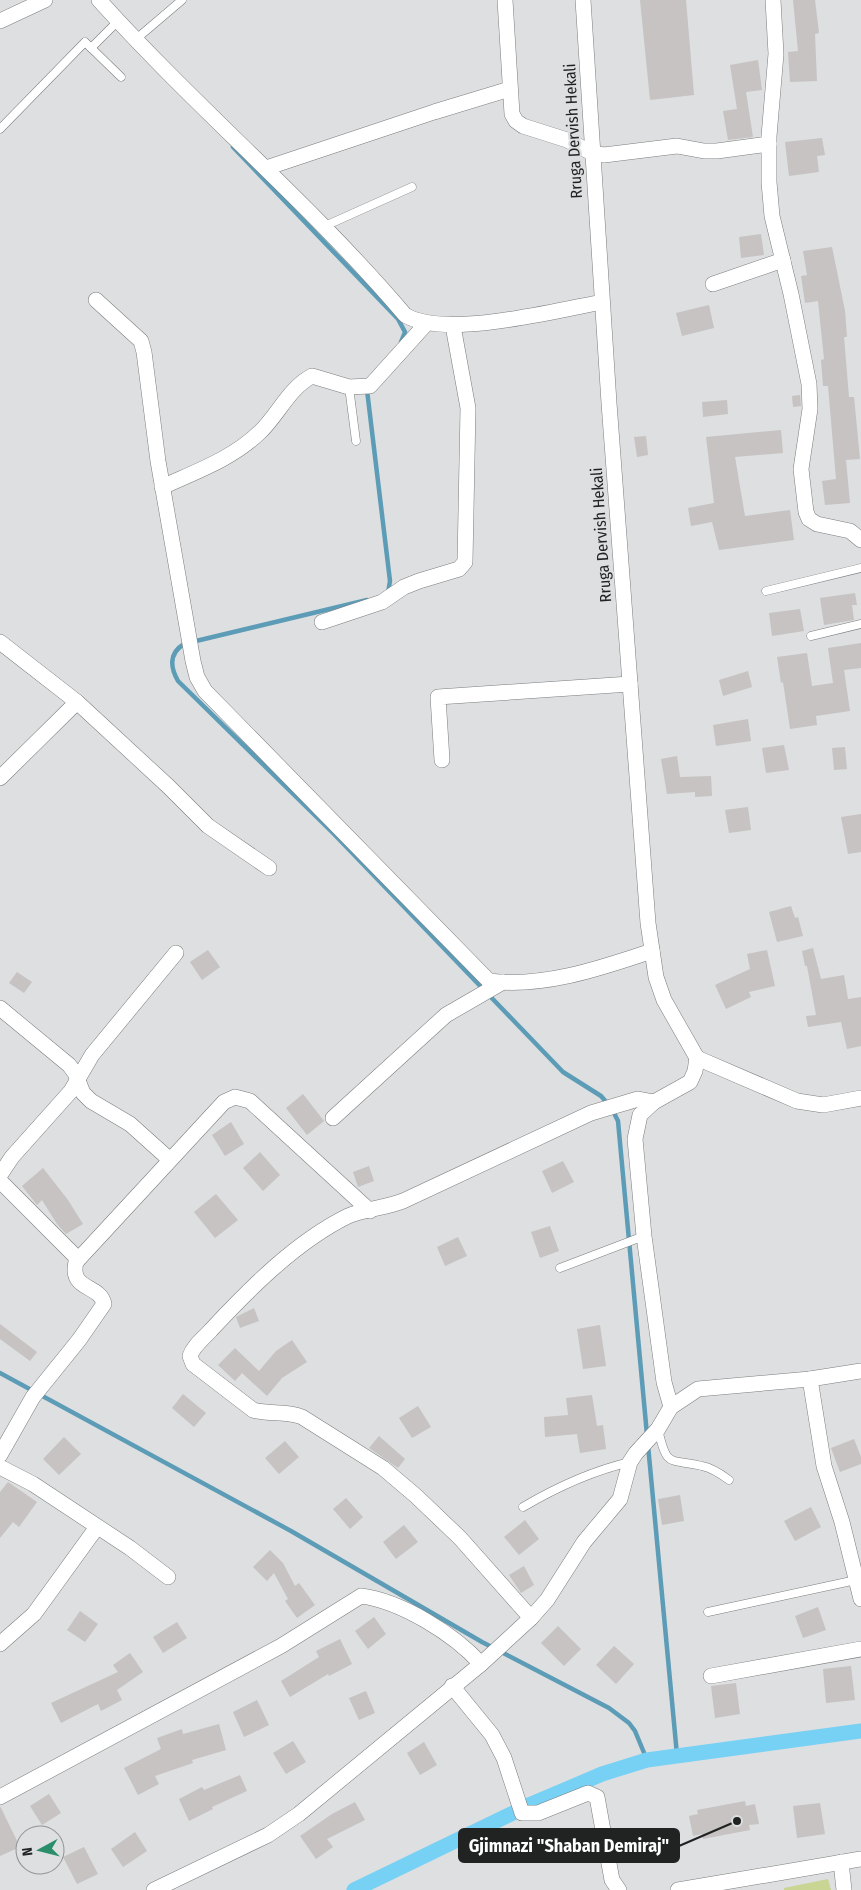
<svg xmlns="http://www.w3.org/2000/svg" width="861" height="1890" font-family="'Fira Sans Condensed',sans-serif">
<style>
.green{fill:#c8d593}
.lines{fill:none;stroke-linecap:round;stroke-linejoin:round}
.stream{stroke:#5c9cb6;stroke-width:4.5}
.canal{stroke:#76d1f5;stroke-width:15}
.building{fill:#c6c3c2}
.lane-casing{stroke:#7b7d7e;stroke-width:9}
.street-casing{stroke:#7b7d7e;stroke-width:16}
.lane{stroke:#fff;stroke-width:8}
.street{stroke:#fff;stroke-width:15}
.labels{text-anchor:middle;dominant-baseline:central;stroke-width:4.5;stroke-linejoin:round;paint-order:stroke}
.street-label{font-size:16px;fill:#212222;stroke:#dddfe1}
.leader{fill:none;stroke:#212222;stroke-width:2}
.callout-dot{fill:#212222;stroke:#dddfe1;stroke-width:2}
.callout{fill:#212222;stroke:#212222;stroke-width:2}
.callout-label{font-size:18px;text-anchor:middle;font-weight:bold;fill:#fff}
</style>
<rect width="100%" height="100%" fill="#dddfe1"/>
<polygon class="green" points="828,1879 831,1890 784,1890 784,1888"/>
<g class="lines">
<g class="stream">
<polyline points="233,147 398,319 405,332 401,342"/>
<polyline points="367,390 390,581 388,593"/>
<polyline points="196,641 367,600"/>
<path d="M184,644C169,653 170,667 178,681L333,833L563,1072L601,1096L608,1104"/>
<polyline points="613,1111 618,1121 647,1435"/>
<polyline points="0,1373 291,1531 482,1642 609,1708 629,1723 635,1731 647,1760"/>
<polyline points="648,1445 677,1755"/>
</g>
<g class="canal">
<polyline points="522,1808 602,1774 647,1760 861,1731"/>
<polyline points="354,1890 513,1813"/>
</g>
</g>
<g class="building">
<polygon points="640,0 686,0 694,95 650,100"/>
<polygon points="793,0 815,0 819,33 815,34 817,81 790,82 788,52 798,51"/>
<polygon points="758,60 762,90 746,92 753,137 728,140 723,111 737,109 730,65"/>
<polygon points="822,138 825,155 817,156 819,172 789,176 785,142"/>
<polygon points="761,234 764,255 741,258 739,237"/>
<polygon points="832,247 845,311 847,337 844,337 849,397 854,397 860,459 846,460 850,503 825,505 822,481 836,479 828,386 823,386 821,360 824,359 818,301 805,303 801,276 807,275 803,251"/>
<polygon points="709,305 714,328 682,336 676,313"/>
<polygon points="800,395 801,406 793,407 792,396"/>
<polygon points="727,400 728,414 703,417 702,402"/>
<polygon points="781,430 783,453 735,457 745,516 790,510 794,540 719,550 712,522 691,526 688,508 714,503 706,437"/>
<polygon points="646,436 648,455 637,457 634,437"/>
<polygon points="855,593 857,605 852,605 854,620 824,625 820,598"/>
<polygon points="800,609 804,631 772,636 769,613"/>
<polygon points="861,643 861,668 844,670 850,711 816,716 817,725 790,729 783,682 781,683 777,657 807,653 812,686 833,683 828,648"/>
<polygon points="748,671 752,687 723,696 719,680"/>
<polygon points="748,719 751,741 716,746 713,725"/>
<polygon points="784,745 789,770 766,773 762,748"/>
<polygon points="845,747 847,769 834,770 832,748"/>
<polygon points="677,756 680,777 711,776 712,796 695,797 695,792 667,794 661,759"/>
<polygon points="748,807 751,830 729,833 725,810"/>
<polygon points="861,814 861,852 848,854 841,817"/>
<polygon points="791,906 795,918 798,917 803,936 777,942 769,912"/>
<polygon points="813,948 821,979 844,975 848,999 861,997 861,1046 847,1049 841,1022 808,1027 806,1016 816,1015 807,966 805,966 802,951"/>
<polygon points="208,950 220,967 202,980 190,962"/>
<polygon points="767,950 775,986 749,992 751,997 726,1009 715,985 750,969 747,954"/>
<polygon points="17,972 32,982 24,993 9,983"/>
<polygon points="303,1094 324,1121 307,1135 286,1108"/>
<polygon points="231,1122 244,1144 225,1156 212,1135"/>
<polygon points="260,1152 280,1175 263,1191 243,1168"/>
<polygon points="563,1161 574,1182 552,1193 542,1171"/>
<polygon points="369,1166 374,1181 358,1187 353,1172"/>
<polygon points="43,1168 68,1200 83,1224 66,1234 57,1224 42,1200 37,1205 22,1186"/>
<polygon points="216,1194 238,1220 215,1238 194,1212"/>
<polygon points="550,1226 559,1251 540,1258 531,1232"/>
<polygon points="458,1237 467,1256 445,1266 437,1247"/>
<polygon points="254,1308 259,1321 240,1328 236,1317"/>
<polygon points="0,1324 37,1352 30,1361 0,1339"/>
<polygon points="600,1325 606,1366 583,1369 577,1329"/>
<polygon points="292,1340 307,1362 282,1378 267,1396 242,1373 235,1381 218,1365 235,1348 259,1371 276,1351"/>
<polygon points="183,1394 206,1413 194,1427 172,1408"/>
<polygon points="592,1395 597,1426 603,1425 606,1449 580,1453 577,1434 545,1437 544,1417 568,1415 566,1398"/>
<polygon points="418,1406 431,1427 412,1438 399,1418"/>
<polygon points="379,1436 405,1459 398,1468 369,1448"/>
<polygon points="64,1437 81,1454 59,1475 43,1459"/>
<polygon points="854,1439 861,1457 861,1464 840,1472 831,1448"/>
<polygon points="285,1441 299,1457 279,1474 265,1458"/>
<polygon points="8,1482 37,1502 19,1527 13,1522 0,1538 0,1492"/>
<polygon points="680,1495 684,1521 662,1525 658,1499"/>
<polygon points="346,1498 363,1517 350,1529 333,1509"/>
<polygon points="811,1507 821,1527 795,1541 784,1521"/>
<polygon points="525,1520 539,1539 519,1555 504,1537"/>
<polygon points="404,1525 418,1542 396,1559 383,1542"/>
<polygon points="270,1550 283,1563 295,1586 299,1583 315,1605 297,1618 285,1601 288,1599 274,1573 267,1581 253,1567"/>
<polygon points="524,1566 534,1585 521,1593 509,1575"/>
<polygon points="818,1607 826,1630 803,1638 795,1616"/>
<polygon points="80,1611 98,1624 85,1642 67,1630"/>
<polygon points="374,1617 386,1634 368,1649 355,1631"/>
<polygon points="177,1622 187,1638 163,1653 153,1637"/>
<polygon points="558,1626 581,1649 564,1666 541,1643"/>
<polygon points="340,1639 352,1664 329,1676 328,1674 290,1697 281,1681 319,1657 316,1651"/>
<polygon points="614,1646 634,1664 616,1684 596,1665"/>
<polygon points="130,1653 143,1672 117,1690 122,1700 101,1711 98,1704 61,1723 51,1703 118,1672 113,1665"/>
<polygon points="851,1666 855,1700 826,1703 823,1669"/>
<polygon points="736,1683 740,1714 715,1718 711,1686"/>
<polygon points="366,1691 375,1713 359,1720 349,1698"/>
<polygon points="257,1700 269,1725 244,1737 233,1712"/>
<polygon points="219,1724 226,1750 192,1760 193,1763 155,1776 159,1784 138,1795 124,1768 161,1749 157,1738 182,1729 183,1734"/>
<polygon points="293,1741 306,1762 286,1774 273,1753"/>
<polygon points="424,1742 437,1765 420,1775 407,1753"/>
<polygon points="240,1775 247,1791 212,1807 213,1809 189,1821 179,1799 202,1787 204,1790"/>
<polygon points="49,1794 61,1813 42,1825 30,1806"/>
<polygon points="745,1801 746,1806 755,1804 759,1824 749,1825 750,1830 703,1839 702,1834 693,1836 689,1816 698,1814 697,1810"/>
<polygon points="355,1802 365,1820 327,1839 333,1847 316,1859 300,1836 332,1814"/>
<polygon points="820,1803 825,1834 797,1838 793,1806"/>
<polygon points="0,1806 20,1847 0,1856"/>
<polygon points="135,1832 147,1851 123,1867 111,1849"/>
<polygon points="84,1847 98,1874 77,1884 63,1857"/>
</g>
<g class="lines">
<g class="lane-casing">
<g id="lane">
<polyline points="135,40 182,0"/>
<polyline points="91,48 118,21"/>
<polyline points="0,129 85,42 121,77"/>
<polyline points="325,226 412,187"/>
<polyline points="349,387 356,441"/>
<polyline points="766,591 861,568"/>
<polyline points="811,636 861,624"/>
<polyline points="560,1268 644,1236"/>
<path d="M658,1429C667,1469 669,1458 702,1466C712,1468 721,1474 729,1480"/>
<path d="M523,1507C557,1487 592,1471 630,1462"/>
<polyline points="708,1612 856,1580"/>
</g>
</g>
<g class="street-casing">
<g id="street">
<path d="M99,0C197,109 310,203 405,315C444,339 555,311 602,302"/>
<polyline points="505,0 512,114 516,121 523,126 567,140 592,153 604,155 677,146 704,151 717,151 769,144"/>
<polyline points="583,0 609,403 648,923 656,977 664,1000 697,1058"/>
<polyline points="773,0 776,54 769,136 769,182 772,216 791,294 809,384 810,409 801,469 806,512 809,519 817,524 850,531 861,540"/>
<polyline points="0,21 45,0"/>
<polyline points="266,168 434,112 510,89"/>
<polyline points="713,284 783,260"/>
<path d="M96,300L141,341L144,352L158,461L193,661L197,677L205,691L489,981C544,988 601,968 652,951"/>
<path d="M162,487C197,471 232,459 260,432C278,415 289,388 312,376L349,387L370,386L426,324"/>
<polyline points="322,622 382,602 404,587 419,581 459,569 465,562 468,408 453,326"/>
<polyline points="0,642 77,702 169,787 208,826 269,868"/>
<polyline points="442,760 438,697 630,684"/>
<polyline points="0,778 77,702"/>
<polyline points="0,1008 69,1065 75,1073 83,1093 91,1101 130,1124 169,1159"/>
<polyline points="697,1058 797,1101 823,1105 861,1098"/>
<polyline points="333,1118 446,1015 503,982"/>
<polyline points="0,1175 12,1157 71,1091 92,1055 176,953"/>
<polyline points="0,1181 78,1259"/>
<polyline points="810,1379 824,1466 842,1522 861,1599"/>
<polyline points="671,1407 664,1382 644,1236 635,1139 640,1115 654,1102 690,1082 695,1071 697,1058"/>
<path d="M0,1455L33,1397L79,1340L104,1304C100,1284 69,1291 76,1262L224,1102L235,1097L250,1101L370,1211"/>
<polyline points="0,1467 33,1484 130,1548 168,1577"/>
<path d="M531,1618L460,1538L416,1496L383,1468L302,1417C286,1410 270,1415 253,1410L193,1364L190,1356C193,1346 204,1338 211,1330C250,1288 297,1241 348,1216C363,1209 386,1208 403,1201L591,1113L638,1099L654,1102"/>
<polyline points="0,1644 34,1614 97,1527"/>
<polyline points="711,1676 861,1649"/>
<polyline points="452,1686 492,1735 504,1758 522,1813 538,1813 588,1793 597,1797 612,1880 619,1890"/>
<path d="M0,1797L281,1646L361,1596C401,1601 454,1634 481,1664"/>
<polyline points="841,1862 844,1890"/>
<polyline points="154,1890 268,1835 299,1814 481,1664 531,1618 547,1600 584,1542 620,1499 630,1462 636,1453 658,1429 671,1407 698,1389 810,1379 861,1371"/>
<polyline points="678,1890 861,1859"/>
</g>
</g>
<use href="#lane" class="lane"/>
<use href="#street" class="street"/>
</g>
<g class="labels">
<g class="street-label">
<text transform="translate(573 131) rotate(-93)">Rruga Dervish Hekali</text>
<text transform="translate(601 535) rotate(-94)">Rruga Dervish Hekali</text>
</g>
</g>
<path class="leader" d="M737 1821L679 1846"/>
<circle class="callout-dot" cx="737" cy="1821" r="5"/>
<rect class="callout" x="459" y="1829" width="220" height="33" rx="5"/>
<g class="callout-label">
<text x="569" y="1852">Gjimnazi "Shaban Demiraj"</text>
</g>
<g transform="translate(40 1850) rotate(263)"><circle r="24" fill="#dddfe1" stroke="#929395"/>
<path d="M0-4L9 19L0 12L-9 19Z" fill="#2a8e6a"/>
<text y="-8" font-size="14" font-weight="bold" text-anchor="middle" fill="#212222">N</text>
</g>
</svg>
